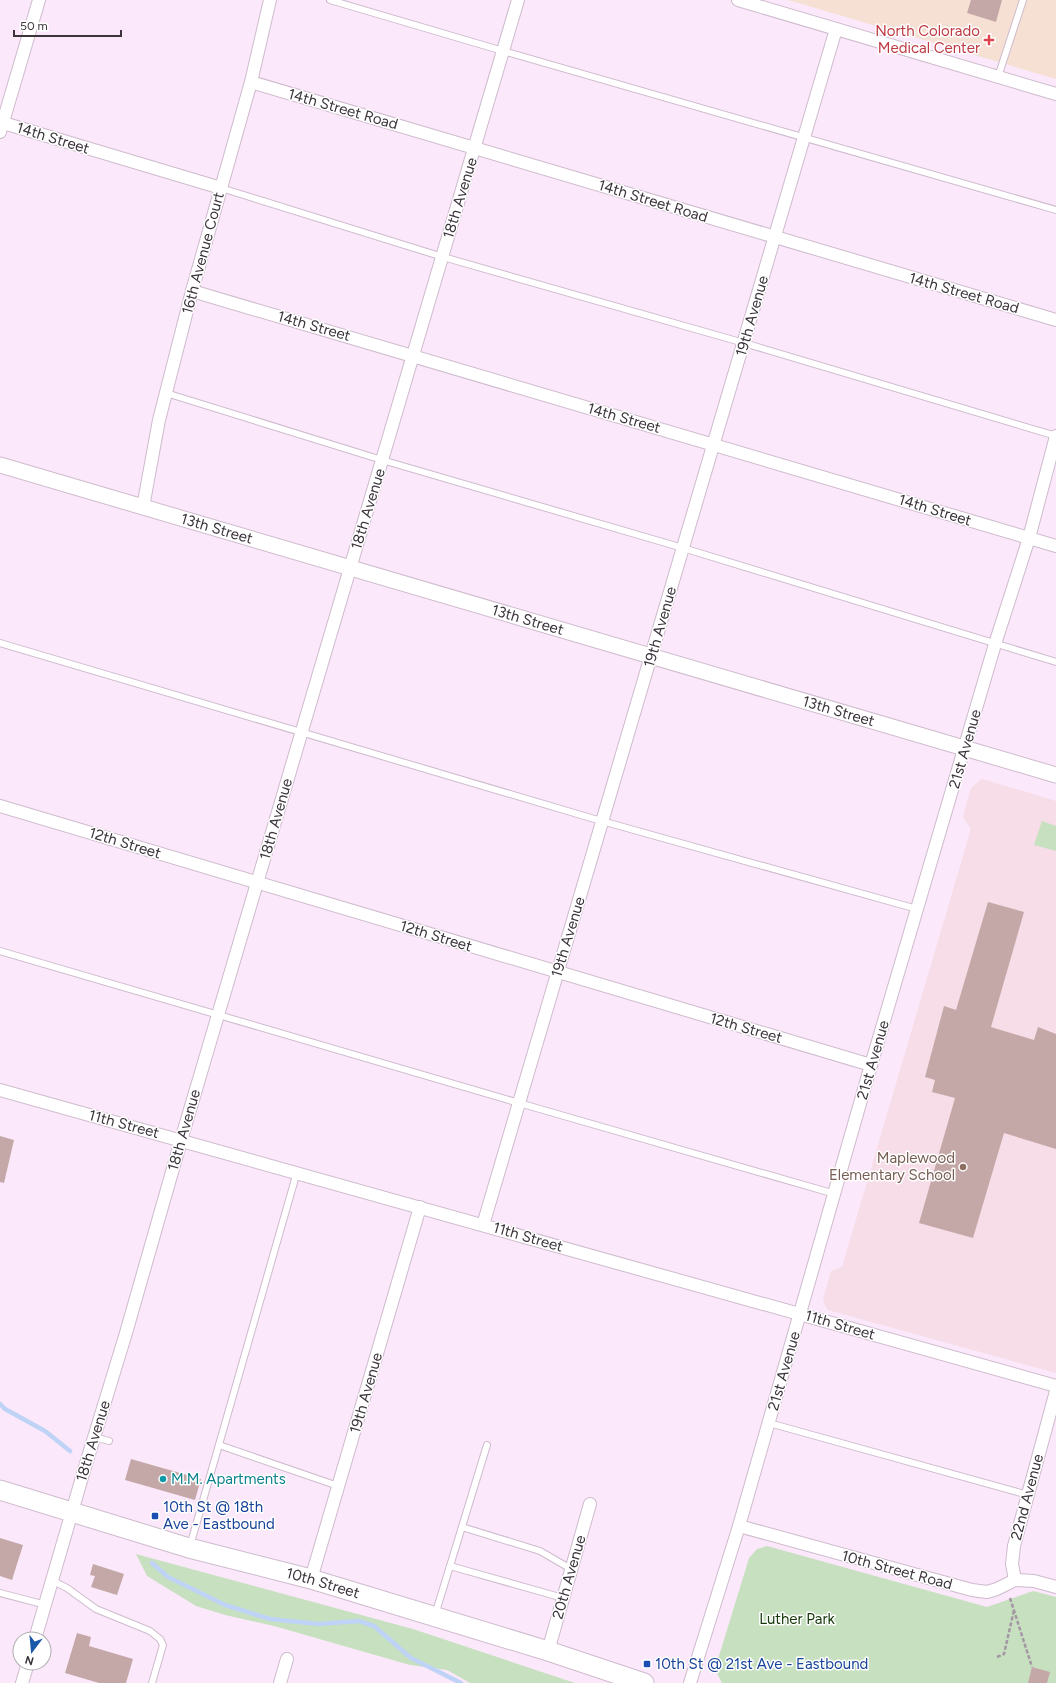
<svg xmlns="http://www.w3.org/2000/svg" width="1056" height="1683" font-family="Figtree,sans-serif">
<style>
.education{fill:#f6dde7}
.medical{fill:#f6e0d3}
.green{fill:#c7e0c0}
.lines{fill:none;stroke-linecap:round;stroke-linejoin:round}
.stream{stroke:#bed3f5;stroke-width:4.5}
.building{fill:#c4a8a7}
.service-casing{stroke:#cebbcd;stroke-width:8}
.minor-casing{stroke:#cebbcd;stroke-width:14}
.tertiary-casing{stroke:#cebbcd;stroke-width:17}
.primary-casing{stroke:#cebbcd;stroke-width:21}
.path{stroke:#a497a4;stroke-width:2.5;stroke-dasharray:4 2;stroke-linecap:butt}
.service{stroke:#fff;stroke-width:6}
.minor{stroke:#fff;stroke-width:12}
.tertiary{stroke:#fff;stroke-width:15}
.primary{stroke:#fff;stroke-width:19}
.health-dot{fill:#e0444e;stroke:#fff;stroke-width:1.5}
.education-dot{fill:#8d6e63;stroke:#fff;stroke-width:1.5}
.culture-dot{fill:#0f9aa8;stroke:#fff;stroke-width:1.5}
.transit-dot{fill:#1a4fb4;stroke:#fff;stroke-width:1.5}
.labels{text-anchor:middle;dominant-baseline:central;stroke-width:3;stroke-linejoin:round;paint-order:stroke}
.health-label{font-size:15px;fill:#be3a42;stroke:#fff;text-anchor:end}
.street-label{font-size:15px;fill:#3b343b;stroke:#fff}
.education-label{font-size:15px;fill:#785e54;stroke:#fff;text-anchor:end}
.culture-label{font-size:15px;fill:#0d838f;stroke:#fff;text-anchor:start}
.transit-label{font-size:15px;fill:#164399;stroke:#fff;text-anchor:start}
.park-label{font-size:15px;fill:#153709;stroke:#fff}
</style>
<rect width="100%" height="100%" fill="#fbe8fa"/>
<polygon class="education" points="982,779 1056,801 1056,1373 828,1310 825,1305 823,1299 831,1271 842,1267 971,829 963,817 971,788"/>
<polygon class="medical" points="788,0 1056,0 1056,79"/>
<g class="green">
<polygon points="1042,821 1056,826 1056,851 1034,845"/>
<polygon points="767,1546 987,1607 1033,1591 1056,1597 1056,1683 722,1683 715,1669 749,1558 757,1549"/>
<polygon points="136,1554 413,1629 575,1683 470,1683 447,1670 410,1665 274,1626 225,1615 196,1606 147,1576"/>
</g>
<g class="lines">
<g class="stream">
<polyline points="0,1404 5,1409 45,1431 70,1451"/>
<polyline points="152,1563 168,1577 225,1605 270,1619 318,1624 359,1621 374,1626 411,1658 461,1683"/>
</g>
</g>
<g class="building">
<polygon points="971,0 1002,0 996,22 967,13"/>
<polygon points="988,902 1024,912 991,1027 1034,1040 1038,1027 1056,1034 1056,1149 1004,1133 973,1238 919,1223 955,1098 932,1092 935,1080 925,1077 944,1006 956,1010"/>
<polygon points="0,1136 14,1140 4,1183 0,1182"/>
<polygon points="131,1459 201,1479 195,1500 125,1480"/>
<polygon points="0,1538 23,1545 12,1580 0,1576"/>
<polygon points="93,1564 124,1574 117,1595 91,1587 95,1576 90,1575"/>
<polygon points="77,1633 91,1637 89,1646 133,1659 126,1683 99,1683 65,1673"/>
<polygon points="1032,1667 1050,1672 1047,1683 1028,1683"/>
</g>
<g class="lines">
<g class="service-casing">
<g id="service">
<polyline points="330,0 503,51 1056,210"/>
<polyline points="998,77 1023,0"/>
<polyline points="221,188 443,257 744,343 1056,436"/>
<polyline points="166,393 382,460 683,548 1056,662"/>
<polyline points="0,643 591,818 917,909"/>
<polyline points="0,951 519,1103 835,1194"/>
<polyline points="769,1423 1028,1495"/>
<polyline points="94,1437 109,1441"/>
<polyline points="219,1445 338,1486"/>
<polyline points="462,1527 540,1551 571,1569"/>
<polyline points="190,1546 297,1172"/>
<polyline points="450,1566 563,1598"/>
<polyline points="53,1581 67,1588 96,1609 150,1631 160,1639 163,1645 152,1683"/>
<polyline points="0,1593 46,1605"/>
<polyline points="435,1615 487,1445"/>
</g>
</g>
<g class="minor-casing">
<g id="minor">
<polyline points="738,0 1056,94"/>
<polyline points="251,82 1056,320"/>
<polyline points="0,122 221,188"/>
<polyline points="0,132 39,0"/>
<polyline points="192,291 1056,546"/>
<polyline points="143,507 159,420 192,291 251,82 270,0"/>
<polyline points="0,806 871,1065"/>
<polyline points="0,1090 1056,1386"/>
<polyline points="483,1225 836,29"/>
<polyline points="739,1526 972,1590 987,1592 997,1589 1015,1580 1034,1581 1056,1587"/>
<polyline points="311,1579 420,1207"/>
<polyline points="1015,1580 1012,1564 1014,1546 1056,1391"/>
<polyline points="35,1639 85,1467 126,1333 184,1130 518,0"/>
<polyline points="548,1651 590,1504"/>
<polyline points="22,1683 28,1663"/>
<polyline points="280,1683 287,1659"/>
<polyline points="690,1683 739,1526 871,1065 995,644 1029,538 1056,436"/>
</g>
</g>
<g class="tertiary-casing">
<g id="tertiary">
<path id="s1" d="M0,465L1056,775"/>
</g>
</g>
<g class="primary-casing">
<g id="primary">
<path id="s2" d="M0,1490L189,1548L311,1579L548,1651L644,1683"/>
</g>
</g>
<g class="path">
<polyline points="1010,1598 1032,1667"/>
<polyline points="997,1657 1004,1654 1014,1610"/>
</g>
<use href="#service" class="service"/>
<use href="#minor" class="minor"/>
<use href="#tertiary" class="tertiary"/>
<use href="#primary" class="primary"/>
</g>
<path class="health-dot" d="M987 34h4v4h4v4h-4v4h-4v-4h-4v-4h4z"/>
<circle class="education-dot" cx="963" cy="1167" r="4"/>
<circle class="culture-dot" cx="163" cy="1479" r="4"/>
<g class="transit-dot">
<rect x="151" y="1512" width="8" height="8" rx="2"/>
<rect x="643" y="1660" width="8" height="8" rx="2"/>
</g>
<g class="labels">
<g class="health-label">
<text x="980" y="31">North Colorado<tspan x="980" dy="17">Medical Center</tspan></text>
</g>
<g class="street-label">
<text transform="translate(343 109) rotate(16)">14th Street Road</text>
<text transform="translate(53 138) rotate(17)">14th Street</text>
<text transform="translate(460 198) rotate(-73)">18th Avenue</text>
<text transform="translate(653 201) rotate(17)">14th Street Road</text>
<text transform="translate(203 253) rotate(-75)">16th Avenue Court</text>
<text transform="translate(964 293) rotate(16)">14th Street Road</text>
<text transform="translate(752 316) rotate(-74)">19th Avenue</text>
<text transform="translate(314 326) rotate(16)">14th Street</text>
<text transform="translate(624 418) rotate(16)">14th Street</text>
<text transform="translate(368 509) rotate(-73)">18th Avenue</text>
<text transform="translate(935 510) rotate(17)">14th Street</text>
<text stroke="none"><textPath href="#s1" startOffset="226">13th Street</textPath></text>
<text stroke="none"><textPath href="#s1" startOffset="550">13th Street</textPath></text>
<text transform="translate(660 627) rotate(-74)">19th Avenue</text>
<text stroke="none"><textPath href="#s1" startOffset="874">13th Street</textPath></text>
<text transform="translate(965 749) rotate(-74)">21st Avenue</text>
<text transform="translate(276 819) rotate(-74)">18th Avenue</text>
<text transform="translate(125 843) rotate(17)">12th Street</text>
<text transform="translate(436 936) rotate(17)">12th Street</text>
<text transform="translate(568 937) rotate(-73)">19th Avenue</text>
<text transform="translate(746 1028) rotate(16)">12th Street</text>
<text transform="translate(873 1060) rotate(-74)">21st Avenue</text>
<text transform="translate(124 1124) rotate(15)">11th Street</text>
<text transform="translate(184 1130) rotate(-74)">18th Avenue</text>
<text transform="translate(528 1237) rotate(16)">11th Street</text>
<text transform="translate(840 1325) rotate(16)">11th Street</text>
<text transform="translate(784 1371) rotate(-74)">21st Avenue</text>
<text transform="translate(366 1393) rotate(-74)">19th Avenue</text>
<text transform="translate(93 1441) rotate(-73)">18th Avenue</text>
<text transform="translate(1027 1497) rotate(-75)">22nd Avenue</text>
<text transform="translate(897 1570) rotate(15)">10th Street Road</text>
<text transform="translate(569 1577) rotate(-74)">20th Avenue</text>
<text stroke="none"><textPath href="#s2" startOffset="336">10th Street</textPath></text>
</g>
<g class="education-label">
<text x="955" y="1158">Maplewood<tspan x="955" dy="17">Elementary School</tspan></text>
</g>
<g class="culture-label">
<text x="171" y="1479">M.M. Apartments</text>
</g>
<g class="transit-label">
<text x="163" y="1507">10th St @ 18th<tspan x="163" dy="17">Ave - Eastbound</tspan></text>
<text x="655" y="1664">10th St @ 21st Ave - Eastbound</text>
</g>
<g class="park-label">
<text x="797" y="1619">Luther Park</text>
</g>
</g>
<g transform="translate(32 1651) rotate(196)"><circle r="19" fill="#ffffff" stroke="#b1aeb1"/>
<path d="M0-3L7 15L0 10L-7 15Z" fill="#1958a8"/>
<text y="-6" font-size="11" font-weight="bold" text-anchor="middle" fill="#3b343b">N</text>
</g>
<path d="M14 30v6h107v-6" fill="none" stroke="#3b343b" stroke-width="2"/>
<text x="20" y="30" font-size="12" fill="#3b343b" stroke="#ffffff" stroke-width="3" paint-order="stroke">50 m</text>
</svg>
